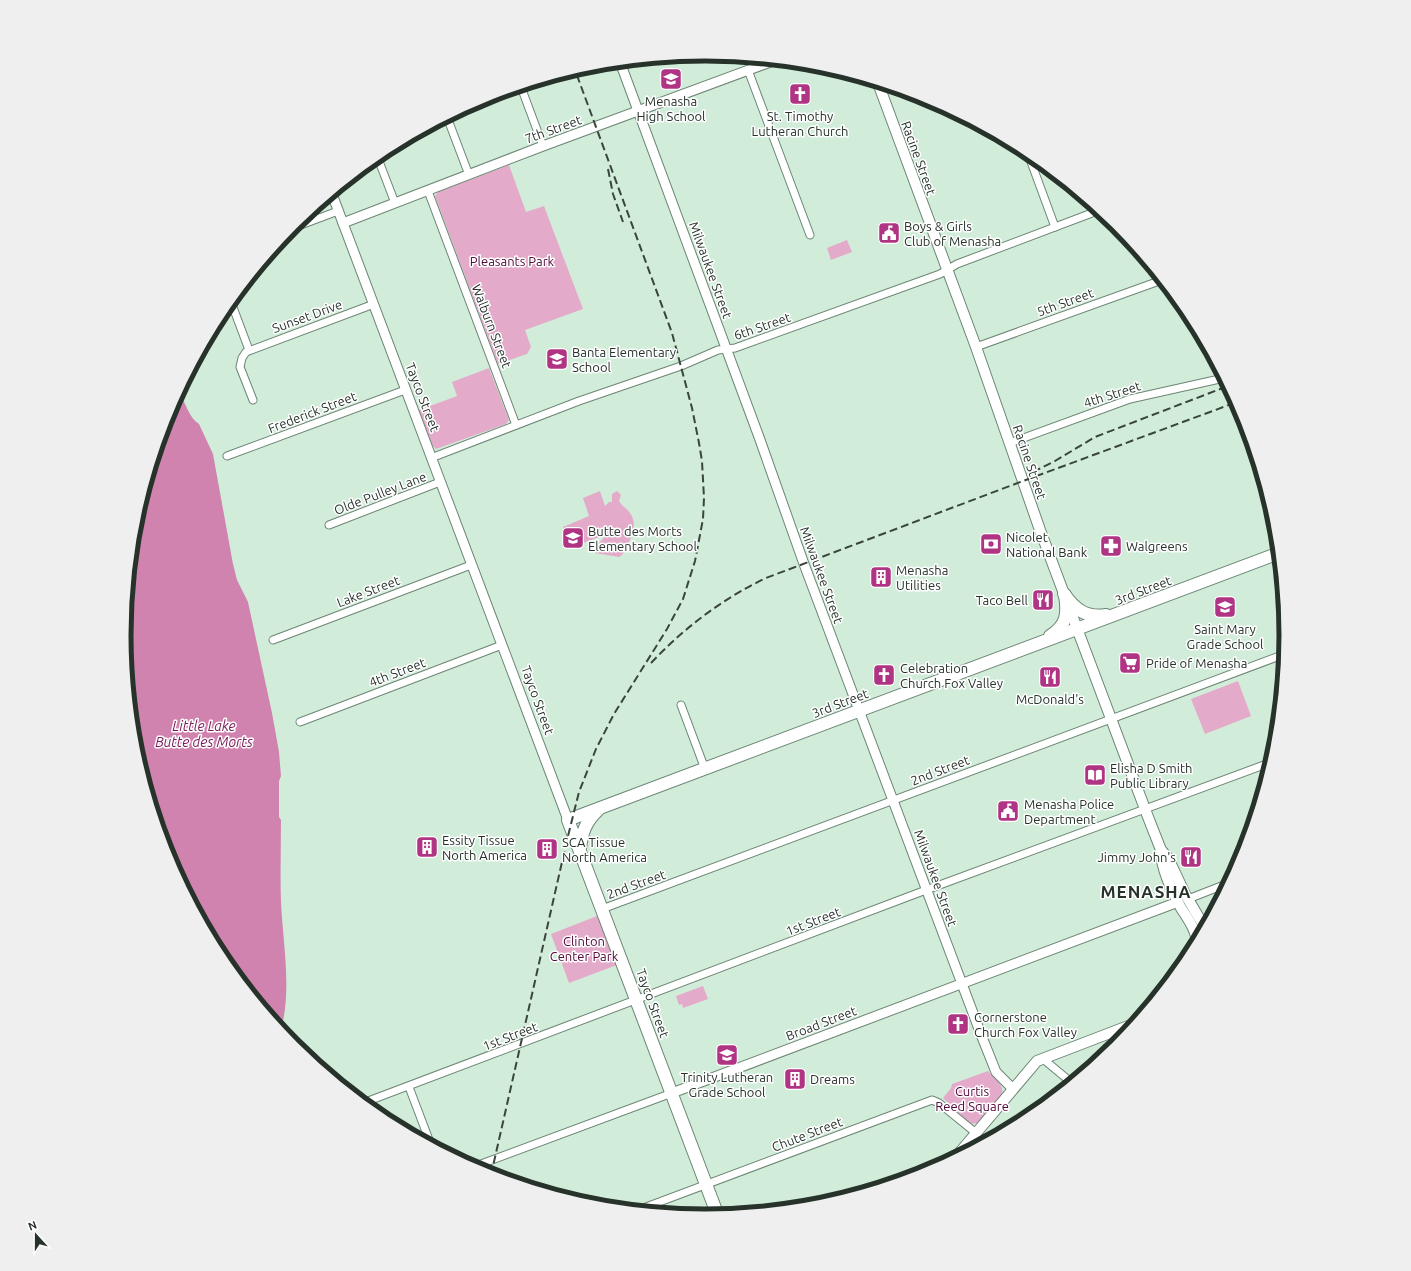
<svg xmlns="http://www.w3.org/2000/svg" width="1411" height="1271" font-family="Ubuntu,sans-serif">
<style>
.green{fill:#e4aaca}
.water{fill:#d183af}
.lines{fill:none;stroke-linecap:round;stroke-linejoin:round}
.minor-casing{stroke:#6c8574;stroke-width:9}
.tertiary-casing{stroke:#6c8574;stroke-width:11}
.secondary-casing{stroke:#6c8574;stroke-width:12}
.primary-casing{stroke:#6c8574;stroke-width:14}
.minor{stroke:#fff;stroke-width:7}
.tertiary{stroke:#fff;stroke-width:9}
.secondary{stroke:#fff;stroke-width:10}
.primary{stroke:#fff;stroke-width:12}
.rail{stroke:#39453d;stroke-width:2;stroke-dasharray:8 4;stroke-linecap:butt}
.labels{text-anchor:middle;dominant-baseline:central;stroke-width:3;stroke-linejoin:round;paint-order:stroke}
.poi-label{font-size:13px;fill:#27322b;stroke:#fff;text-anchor:start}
.street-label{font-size:13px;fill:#27322b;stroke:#fff}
.park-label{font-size:13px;fill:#4e0738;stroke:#fff}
.water-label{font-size:14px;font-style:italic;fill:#771a57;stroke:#fff}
.district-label{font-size:17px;font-weight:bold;letter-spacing:1px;fill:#27322b;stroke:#fff}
.rim{fill:none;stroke:#27322b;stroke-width:5}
</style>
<rect width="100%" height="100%" fill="#d1edda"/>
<g class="green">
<polygon points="509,165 526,212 544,206 583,309 525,330 531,347 527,354 498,364 435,196 438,192"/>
<polygon points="847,240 852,252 831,260 827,248"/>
<polygon points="489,368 509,420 506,424 436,449 432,445 419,410 457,396 452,382"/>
<path d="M600,491L605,506L609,502H612V494L617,491L621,495L619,501C623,508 626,507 630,513C640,526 628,544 622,555L619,557L595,553L594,550C596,545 602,541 605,536V535L574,546L571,549L563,527L589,516L583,498Z"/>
<polygon points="1238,681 1251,716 1205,734 1191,699"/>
<polygon points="597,916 599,917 617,965 569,983 551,934"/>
<polygon points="703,986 708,999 683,1008 682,1004 679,1005 676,996"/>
<path d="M988,1071C994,1078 1005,1085 1002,1095L978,1123L970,1124L943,1098L951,1088L952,1084Z"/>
</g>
<path class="water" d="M179,393C186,403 189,418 199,424L213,454L233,564L237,580L248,602L272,713L279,752L281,776L279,781V817L281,820C281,847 280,875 281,902C283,945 292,988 281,1030L222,958L168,858L135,749L124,635L135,522L168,413Z"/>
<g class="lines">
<g class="minor-casing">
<g id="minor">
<polyline points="748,70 810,235"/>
<polyline points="521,87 543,146"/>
<polyline points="447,117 469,175"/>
<polyline points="1027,151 1055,227"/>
<polyline points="377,156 395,203"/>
<polyline points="428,191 516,425"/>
<polyline points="290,229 338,211"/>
<polyline points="231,302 249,350"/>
<polyline points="976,347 1162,280"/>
<polyline points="253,400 240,367 242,358 246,352 374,304"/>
<polyline points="1010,443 1130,399 1224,378"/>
<polyline points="227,456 405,390"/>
<polyline points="431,458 579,401 681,366 718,350 735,348 940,274 957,264 1100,210"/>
<polyline points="329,525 440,482"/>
<polyline points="273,640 471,565"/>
<polyline points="681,705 705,769"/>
<polyline points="300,722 502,645"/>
<polyline points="1188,899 1229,883"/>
<polyline points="602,909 1285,654"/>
<polyline points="1042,1058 1072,1083"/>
<polyline points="409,1087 431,1145"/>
<polyline points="363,1103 926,890 1272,762"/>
<polyline points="473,1167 672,1093"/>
<polyline points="638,1210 932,1100 939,1103 976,1133"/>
</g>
</g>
<g class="tertiary-casing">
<g id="tertiary">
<polyline points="620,62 759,437 804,564 982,1037 996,1072 1013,1089"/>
<polyline points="332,194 568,820"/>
<polyline points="343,223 543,146 773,61"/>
<polyline points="672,1093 1178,902"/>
</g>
</g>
<g class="secondary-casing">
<g id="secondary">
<polyline points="878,83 976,347 1040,530 1148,817 1161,850 1168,858 1185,894 1205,928"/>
<path d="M1161,850C1161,869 1172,891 1181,908C1188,919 1197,931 1197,944"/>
<polyline points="955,1158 1037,1061 1136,1023"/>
</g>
</g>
<g class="primary-casing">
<g id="primary">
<path d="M1064,594C1075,610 1087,618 1106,615"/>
<path d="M1050,636C1067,625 1068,614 1065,595"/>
<path d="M580,848C582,832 586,821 598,810"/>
<path d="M718,1216L568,820C804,729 1042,643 1279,553"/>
</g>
</g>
<use href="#minor" class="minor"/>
<use href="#tertiary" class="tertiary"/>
<use href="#secondary" class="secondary"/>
<use href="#primary" class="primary"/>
<g class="rail">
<polyline points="608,169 613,194 623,222"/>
<polyline points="1033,472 1055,461 1095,437 1228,386"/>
<path d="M651,663C684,628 722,599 766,578L1023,481L1237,402"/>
<polyline points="491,1175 567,840 579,792 596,749 614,714 667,629 683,599 695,561 703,519 704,498 702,461 699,443 692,408 672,333 575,70"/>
</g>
</g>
<defs>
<g id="school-square" transform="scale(1.15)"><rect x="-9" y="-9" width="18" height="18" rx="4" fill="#b03484" stroke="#fff"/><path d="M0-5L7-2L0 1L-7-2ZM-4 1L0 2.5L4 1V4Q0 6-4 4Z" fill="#fff"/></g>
<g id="church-square" transform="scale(1.15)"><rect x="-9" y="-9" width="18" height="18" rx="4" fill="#b03484" stroke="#fff"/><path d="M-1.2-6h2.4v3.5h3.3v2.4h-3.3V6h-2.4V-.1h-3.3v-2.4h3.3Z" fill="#fff"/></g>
<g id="civic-square" transform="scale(1.15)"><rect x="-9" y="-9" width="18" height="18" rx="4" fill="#b03484" stroke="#fff"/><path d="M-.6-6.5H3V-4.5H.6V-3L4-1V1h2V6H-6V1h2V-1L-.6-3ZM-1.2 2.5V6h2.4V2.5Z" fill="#fff"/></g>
<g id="bank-square" transform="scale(1.15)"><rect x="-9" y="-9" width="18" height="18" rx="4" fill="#b03484" stroke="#fff"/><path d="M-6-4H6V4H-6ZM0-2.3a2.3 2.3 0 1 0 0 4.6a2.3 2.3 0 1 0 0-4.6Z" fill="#fff"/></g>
<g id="pharmacy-square" transform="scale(1.15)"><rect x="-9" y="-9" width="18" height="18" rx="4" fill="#b03484" stroke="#fff"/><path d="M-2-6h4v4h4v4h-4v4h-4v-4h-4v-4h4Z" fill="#fff"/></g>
<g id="building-square" transform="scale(1.15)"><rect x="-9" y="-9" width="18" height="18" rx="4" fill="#b03484" stroke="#fff"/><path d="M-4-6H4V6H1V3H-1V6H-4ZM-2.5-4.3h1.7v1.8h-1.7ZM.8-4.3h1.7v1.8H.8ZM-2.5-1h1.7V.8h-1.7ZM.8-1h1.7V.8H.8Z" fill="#fff"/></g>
<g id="restaurant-square" transform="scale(1.15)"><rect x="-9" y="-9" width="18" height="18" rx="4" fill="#b03484" stroke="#fff"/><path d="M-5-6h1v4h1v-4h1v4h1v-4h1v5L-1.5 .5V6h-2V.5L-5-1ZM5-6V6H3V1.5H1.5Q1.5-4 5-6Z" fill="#fff"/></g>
<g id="supermarket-square" transform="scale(1.15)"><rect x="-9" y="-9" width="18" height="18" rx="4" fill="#b03484" stroke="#fff"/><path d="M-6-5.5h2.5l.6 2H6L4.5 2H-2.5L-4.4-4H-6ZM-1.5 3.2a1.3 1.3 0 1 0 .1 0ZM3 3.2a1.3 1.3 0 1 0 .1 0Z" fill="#fff"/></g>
<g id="library-square" transform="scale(1.15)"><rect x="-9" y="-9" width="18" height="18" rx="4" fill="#b03484" stroke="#fff"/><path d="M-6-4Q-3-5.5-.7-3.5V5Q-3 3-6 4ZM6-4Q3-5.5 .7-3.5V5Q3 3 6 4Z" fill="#fff"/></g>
</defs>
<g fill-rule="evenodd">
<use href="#school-square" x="671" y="79"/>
<use href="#church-square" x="800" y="94"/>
<use href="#civic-square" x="889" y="233"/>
<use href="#school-square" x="557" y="359"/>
<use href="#school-square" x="573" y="538"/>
<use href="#bank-square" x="991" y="544"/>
<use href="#pharmacy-square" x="1111" y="546"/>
<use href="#building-square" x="881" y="577"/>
<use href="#restaurant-square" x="1043" y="600"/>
<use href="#school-square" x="1225" y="607"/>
<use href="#supermarket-square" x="1130" y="663"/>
<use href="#church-square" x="884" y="675"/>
<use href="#restaurant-square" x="1050" y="677"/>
<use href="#library-square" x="1095" y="775"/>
<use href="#civic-square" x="1008" y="811"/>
<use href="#building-square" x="427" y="847"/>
<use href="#building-square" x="547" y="849"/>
<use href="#restaurant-square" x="1191" y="857"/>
<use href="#church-square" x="958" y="1024"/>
<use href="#school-square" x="727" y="1055"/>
<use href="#building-square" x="795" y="1079"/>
</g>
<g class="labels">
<g class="poi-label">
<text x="671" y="101" text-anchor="middle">Menasha<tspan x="671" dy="15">High School</tspan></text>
<text x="800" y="116" text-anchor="middle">St. Timothy<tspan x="800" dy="15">Lutheran Church</tspan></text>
<text x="904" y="226">Boys &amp; Girls<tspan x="904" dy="15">Club of Menasha</tspan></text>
<text x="572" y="352">Banta Elementary<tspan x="572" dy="15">School</tspan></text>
<text x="588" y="531">Butte des Morts<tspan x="588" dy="15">Elementary School</tspan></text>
<text x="1006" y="537">Nicolet<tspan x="1006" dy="15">National Bank</tspan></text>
<text x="1126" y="546">Walgreens</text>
<text x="896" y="570">Menasha<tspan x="896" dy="15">Utilities</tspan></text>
<text x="1028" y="600" text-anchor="end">Taco Bell</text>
<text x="1225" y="629" text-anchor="middle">Saint Mary<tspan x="1225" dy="15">Grade School</tspan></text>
<text x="1146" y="663">Pride of Menasha</text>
<text x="900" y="668">Celebration<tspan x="900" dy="15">Church Fox Valley</tspan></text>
<text x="1050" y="699" text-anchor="middle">McDonald's</text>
<text x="1110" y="768">Elisha D Smith<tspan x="1110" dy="15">Public Library</tspan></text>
<text x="1024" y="804">Menasha Police<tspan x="1024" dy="15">Department</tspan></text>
<text x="442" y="840">Essity Tissue<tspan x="442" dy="15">North America</tspan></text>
<text x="562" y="842">SCA Tissue<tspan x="562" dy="15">North America</tspan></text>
<text x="1176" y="857" text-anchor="end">Jimmy John's</text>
<text x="974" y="1017">Cornerstone<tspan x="974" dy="15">Church Fox Valley</tspan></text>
<text x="727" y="1077" text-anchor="middle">Trinity Lutheran<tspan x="727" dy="15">Grade School</tspan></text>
<text x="810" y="1079">Dreams</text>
</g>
<g class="street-label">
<text transform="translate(553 129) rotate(-20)">7th Street</text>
<text transform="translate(919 158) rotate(70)">Racine Street</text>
<text transform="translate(711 270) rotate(70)">Milwaukee Street</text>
<text transform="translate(1065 302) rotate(-20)">5th Street</text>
<text transform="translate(307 316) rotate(-20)">Sunset Drive</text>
<text transform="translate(492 326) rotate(69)">Walburn Street</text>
<text transform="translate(762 326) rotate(-19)">6th Street</text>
<text transform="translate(1112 394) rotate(-18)">4th Street</text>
<text transform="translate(423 397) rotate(69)">Tayco Street</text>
<text transform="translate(312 412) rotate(-21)">Frederick Street</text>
<text transform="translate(1030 462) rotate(71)">Racine Street</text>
<text transform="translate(380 493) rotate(-21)">Olde Pulley Lane</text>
<text transform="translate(822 575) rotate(70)">Milwaukee Street</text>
<text transform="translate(1143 590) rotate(-21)">3rd Street</text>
<text transform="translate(368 591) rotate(-21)">Lake Street</text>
<text transform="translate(397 672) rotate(-21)">4th Street</text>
<text transform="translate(538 700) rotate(70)">Tayco Street</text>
<text transform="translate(840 703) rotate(-21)">3rd Street</text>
<text transform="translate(940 770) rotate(-21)">2nd Street</text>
<text transform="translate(936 878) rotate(70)">Milwaukee Street</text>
<text transform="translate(636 884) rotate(-20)">2nd Street</text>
<text transform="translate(813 921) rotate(-21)">1st Street</text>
<text transform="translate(653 1003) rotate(70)">Tayco Street</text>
<text transform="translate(821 1023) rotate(-21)">Broad Street</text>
<text transform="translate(510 1036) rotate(-21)">1st Street</text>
<text transform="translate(807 1134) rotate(-21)">Chute Street</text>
</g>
<g class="park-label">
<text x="512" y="261">Pleasants Park</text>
<text x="584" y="941">Clinton<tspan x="584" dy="15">Center Park</tspan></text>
<text x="972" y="1091">Curtis<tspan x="972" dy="15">Reed Square</tspan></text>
</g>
<g class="water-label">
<text x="204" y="726">Little Lake<tspan x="204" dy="16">Butte des Morts</tspan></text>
</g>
<g class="district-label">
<text x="1146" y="891">MENASHA</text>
</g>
</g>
<path d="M0 0H1411V1271H0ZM131 635a574 574 0 1 1 1148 0a574 574 0 1 1-1148 0Z" fill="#eeefee" fill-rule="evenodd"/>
<path class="rim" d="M131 635a574 574 0 1 1 1148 0a574 574 0 1 1-1148 0Z"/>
<g transform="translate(36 1235) rotate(339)" stroke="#ffffff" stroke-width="3" paint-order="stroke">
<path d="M0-3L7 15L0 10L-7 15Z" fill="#27322b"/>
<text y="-6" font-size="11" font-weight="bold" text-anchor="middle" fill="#27322b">N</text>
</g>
</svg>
